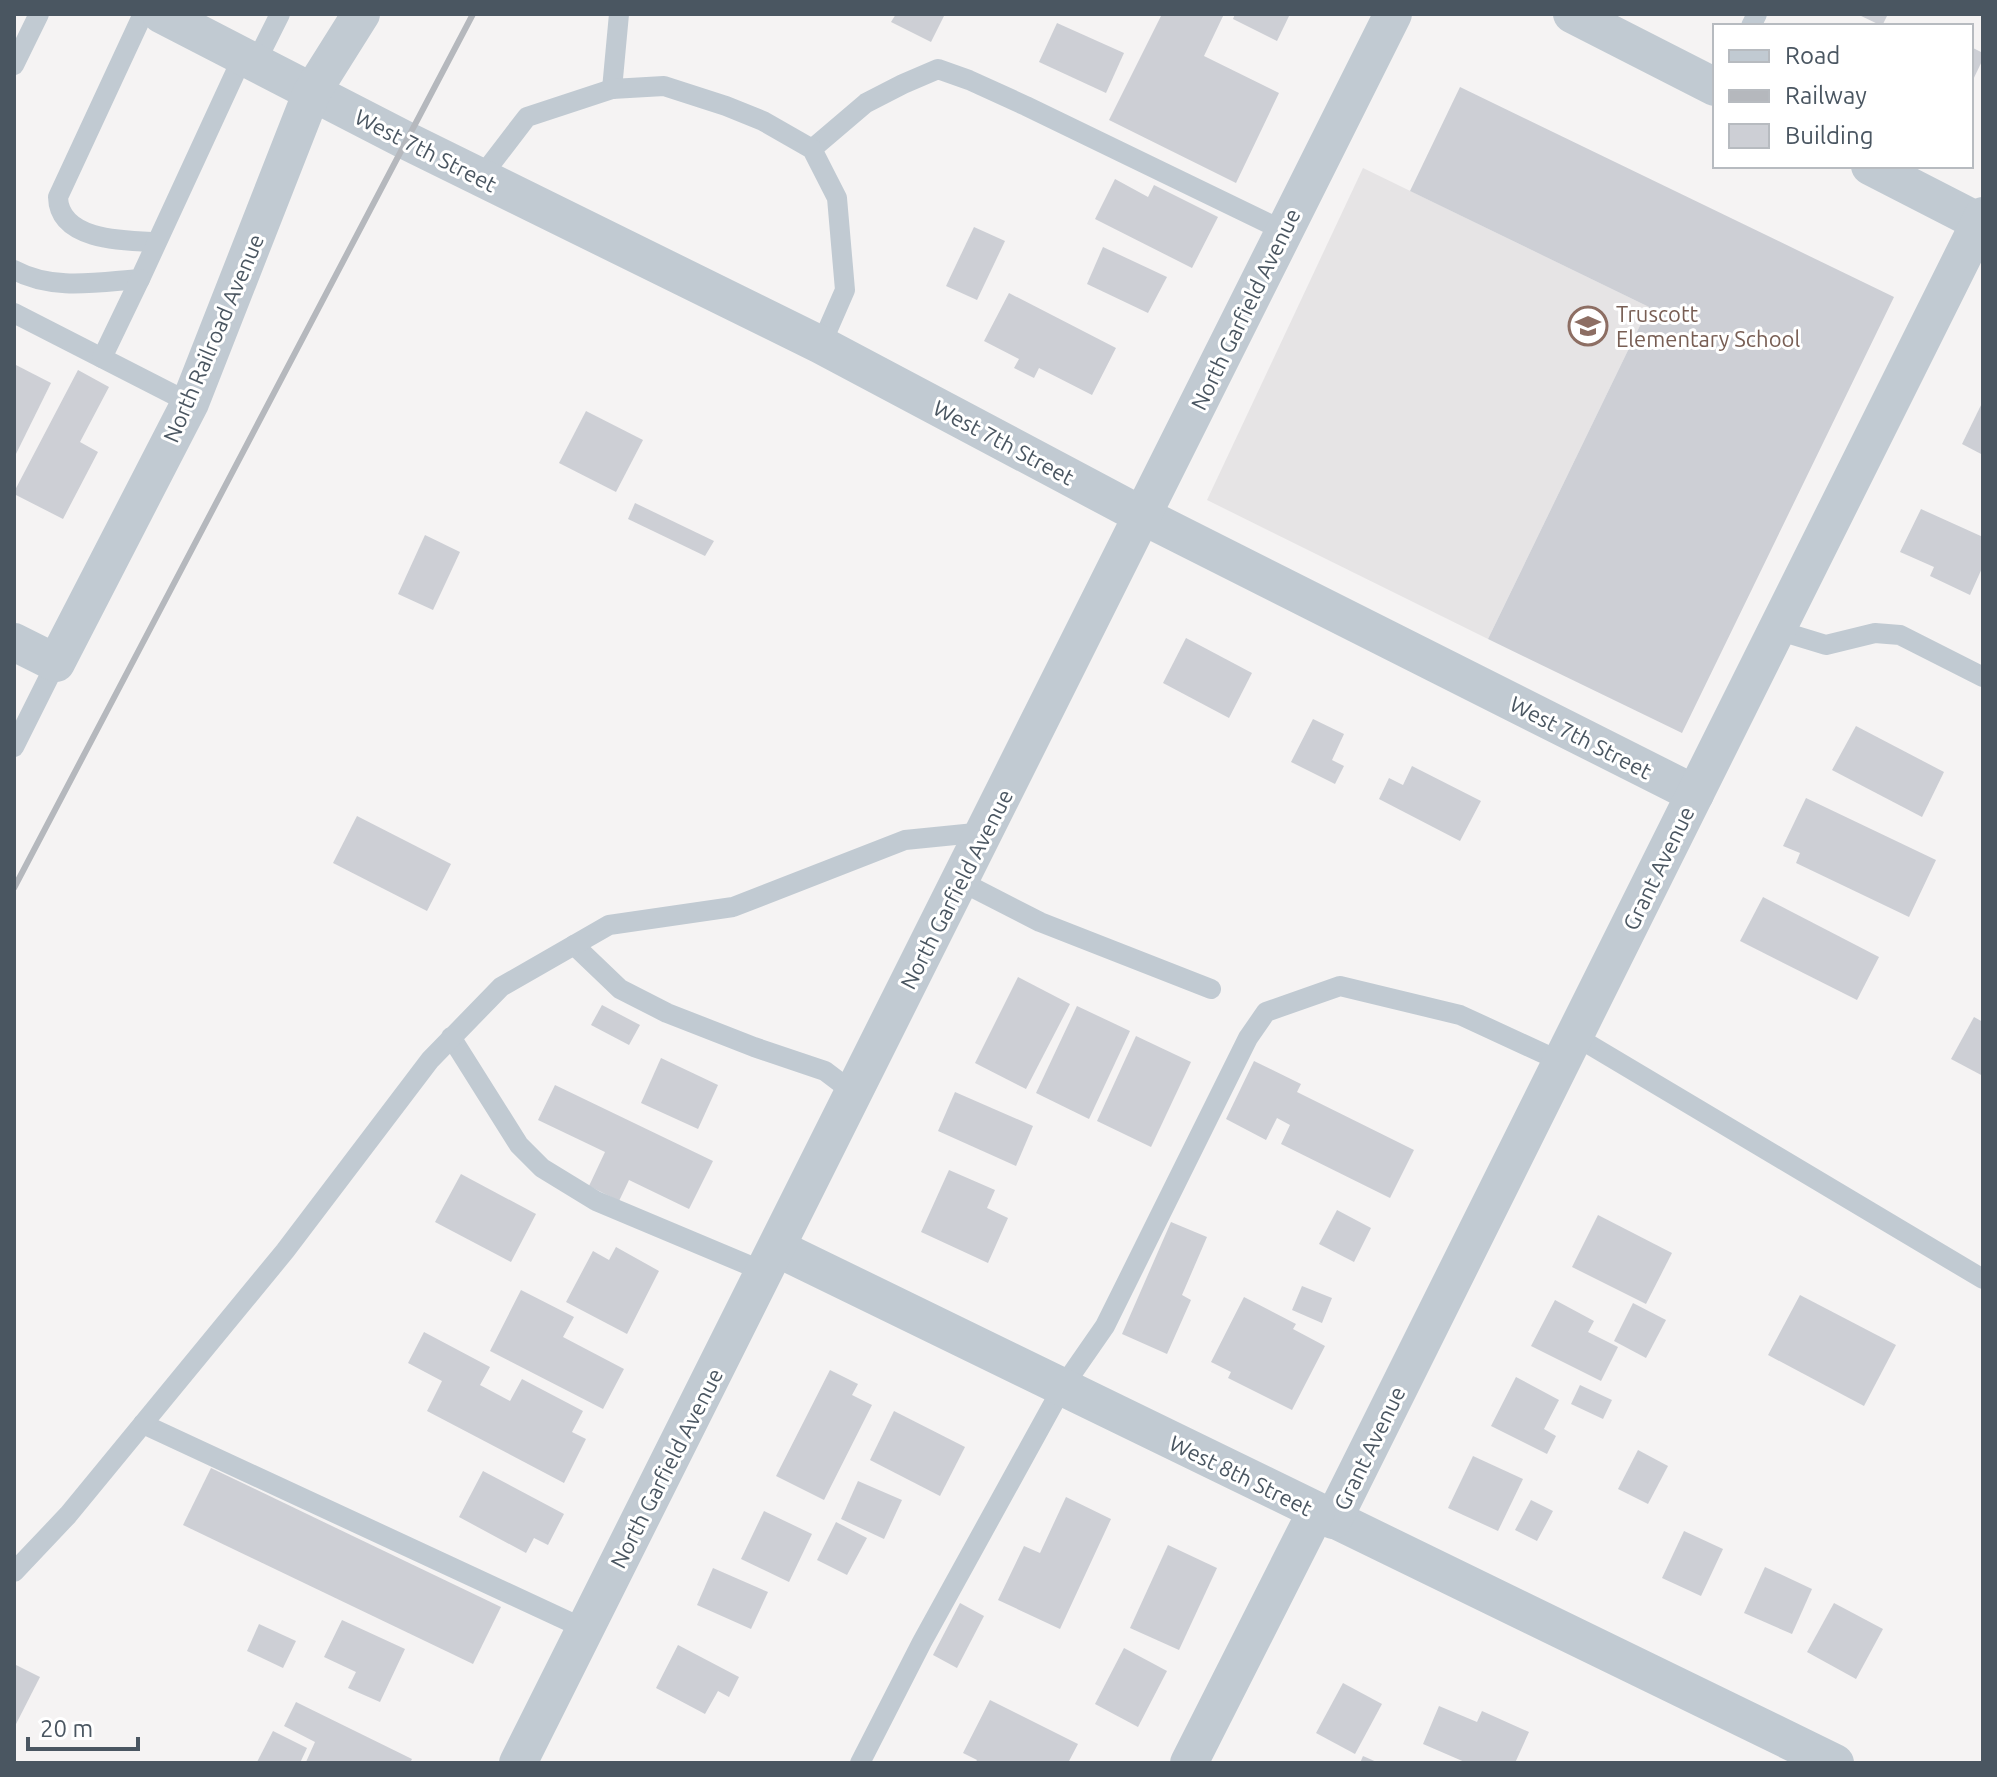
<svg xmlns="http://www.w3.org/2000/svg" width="1997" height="1777" font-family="Ubuntu,sans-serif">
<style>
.education{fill:#e6e4e5}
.building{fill:#cdcfd5}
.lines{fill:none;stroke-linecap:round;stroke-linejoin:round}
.lane{stroke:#c1cad2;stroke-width:20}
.street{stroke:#c1cad2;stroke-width:38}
.rail{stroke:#b5b8bd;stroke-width:6}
.labels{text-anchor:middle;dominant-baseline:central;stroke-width:6;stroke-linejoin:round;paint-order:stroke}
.street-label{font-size:22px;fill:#4a5661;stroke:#fff}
.education-label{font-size:22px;fill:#785e54;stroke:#fff;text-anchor:start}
</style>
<rect width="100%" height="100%" fill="#f5f3f3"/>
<polygon class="education" points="1363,168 1649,307 1488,639 1207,500"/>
<g class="building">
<polygon points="896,14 945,14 931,42 891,22"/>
<polygon points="1162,14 1224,14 1204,56 1279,93 1236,183 1109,120"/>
<polygon points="1235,14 1290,14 1277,41 1233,19"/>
<polygon points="1857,14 1888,14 1882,26"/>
<polygon points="1057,23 1124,53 1106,93 1039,62"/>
<polygon points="1971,47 1983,53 1983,59 1971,84"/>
<polygon points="1460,87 1894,297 1682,733 1488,639 1649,307 1410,191"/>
<polygon points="1115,179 1148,197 1154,185 1218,217 1192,268 1095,219"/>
<polygon points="974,227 1005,241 977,300 946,286"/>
<polygon points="1103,247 1167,277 1148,313 1087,284"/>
<polygon points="1009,293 1116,348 1092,395 1039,368 1034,378 1014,368 1019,359 984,341"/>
<polygon points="14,364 51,383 14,458"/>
<polygon points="78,370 109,387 80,442 98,452 63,519 14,494 14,492"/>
<polygon points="1983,401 1983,455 1962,444"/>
<polygon points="586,411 643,440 616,492 559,463"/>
<polygon points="635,503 714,541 705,556 628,519"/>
<polygon points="1921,509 1983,537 1983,566 1970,595 1930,576 1934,567 1900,552"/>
<polygon points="425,535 460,552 433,610 398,594"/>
<polygon points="1186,638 1252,673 1229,718 1163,683"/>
<polygon points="1313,719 1344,734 1332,760 1344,766 1335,784 1291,762"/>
<polygon points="1856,726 1944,772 1922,817 1832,770"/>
<polygon points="1412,766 1481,801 1460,841 1379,799 1389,778 1403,785"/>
<polygon points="1806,798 1936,860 1909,917 1796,863 1800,853 1783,846"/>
<polygon points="357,816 451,864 427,911 333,863"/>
<polygon points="1763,897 1879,957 1857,1000 1740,941"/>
<polygon points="1018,977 1070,1004 1026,1089 975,1063"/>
<polygon points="602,1005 640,1025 629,1045 591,1025"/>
<polygon points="1077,1006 1130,1031 1089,1119 1036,1093"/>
<polygon points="1974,1017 1983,1022 1983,1076 1951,1059"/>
<polygon points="1136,1036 1191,1062 1151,1147 1097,1121"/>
<polygon points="661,1058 718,1085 698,1129 641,1103"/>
<polygon points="1254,1061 1301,1084 1297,1092 1414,1150 1390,1198 1281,1144 1290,1125 1277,1118 1266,1140 1226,1119"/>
<polygon points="555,1085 713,1161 689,1209 629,1180 619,1201 589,1186 605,1152 538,1120"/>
<polygon points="955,1092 1033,1126 1016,1166 938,1131"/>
<polygon points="949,1170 995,1190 987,1208 1008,1218 988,1263 921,1232"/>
<polygon points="461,1174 536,1214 511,1262 435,1222"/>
<polygon points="1337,1210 1371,1228 1354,1262 1319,1244"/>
<polygon points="1598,1215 1672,1253 1646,1304 1572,1267"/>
<polygon points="1171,1222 1207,1237 1182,1295 1191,1300 1167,1354 1122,1334"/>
<polygon points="616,1247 659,1271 627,1334 566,1302 593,1251 609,1260"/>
<polygon points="1302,1286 1332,1298 1322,1323 1292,1310"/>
<polygon points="521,1290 574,1317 563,1337 624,1369 603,1409 490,1351"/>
<polygon points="1800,1295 1896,1345 1864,1406 1768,1355"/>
<polygon points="1244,1297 1296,1324 1293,1329 1325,1346 1292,1410 1228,1378 1231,1372 1211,1362"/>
<polygon points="1555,1300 1594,1321 1588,1332 1618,1347 1601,1381 1531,1346"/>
<polygon points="1633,1303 1666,1320 1646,1358 1614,1341"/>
<polygon points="424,1332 490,1367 480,1385 510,1401 522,1379 583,1411 572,1432 586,1439 564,1483 427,1411 442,1381 408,1363"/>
<polygon points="830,1370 858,1384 852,1395 872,1405 824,1500 776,1476"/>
<polygon points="1516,1377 1559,1400 1544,1429 1556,1436 1547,1454 1491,1426"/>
<polygon points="1580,1385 1612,1400 1603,1419 1571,1404"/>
<polygon points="894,1411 965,1447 940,1496 870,1460"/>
<polygon points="1638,1450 1668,1466 1648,1504 1618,1489"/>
<polygon points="1473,1456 1523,1479 1498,1531 1448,1508"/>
<polygon points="211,1468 501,1607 473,1664 183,1525"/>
<polygon points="483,1471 564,1514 548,1545 534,1538 526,1553 459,1517"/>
<polygon points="858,1481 902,1500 884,1539 841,1519"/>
<polygon points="1066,1497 1111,1519 1060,1629 998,1600 1024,1546 1040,1553"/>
<polygon points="1531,1500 1553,1511 1537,1541 1515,1530"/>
<polygon points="764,1511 812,1534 789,1582 741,1559"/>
<polygon points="836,1522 867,1538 847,1575 817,1560"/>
<polygon points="1684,1531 1723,1549 1701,1596 1662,1578"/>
<polygon points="1168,1545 1217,1568 1179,1650 1130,1628"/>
<polygon points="1765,1567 1812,1589 1792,1634 1744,1613"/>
<polygon points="713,1568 768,1592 751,1629 697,1605"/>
<polygon points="960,1603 984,1616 957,1668 933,1655"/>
<polygon points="1834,1603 1883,1629 1856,1679 1807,1652"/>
<polygon points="342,1620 405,1649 380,1702 348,1688 356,1672 324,1657"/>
<polygon points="259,1624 296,1641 283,1668 247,1651"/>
<polygon points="678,1645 739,1677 729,1697 718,1691 705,1714 656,1688"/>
<polygon points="1124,1648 1167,1671 1138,1727 1095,1704"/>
<polygon points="14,1664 40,1677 14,1728"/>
<polygon points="1343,1683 1382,1704 1355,1754 1316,1733"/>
<polygon points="990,1700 1078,1744 1068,1763 975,1763 977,1760 963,1753"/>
<polygon points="296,1702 412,1759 410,1763 306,1762 315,1742 284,1726"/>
<polygon points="1439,1706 1477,1722 1482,1711 1529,1732 1515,1763 1467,1763 1423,1744"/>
<polygon points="273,1731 307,1748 300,1763 257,1762"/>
<polygon points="1363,1756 1379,1763 1360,1763"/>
</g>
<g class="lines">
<g class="lane">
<path d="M143,14L58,197C59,241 125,241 156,242"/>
<polyline points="1751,26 1757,14"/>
<polyline points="256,62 280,14"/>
<polyline points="14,65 39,14"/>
<polyline points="612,89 619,14"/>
<polyline points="812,149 866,103 903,84 938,69 969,80 1026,106 1284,231"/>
<polyline points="481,177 527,117 612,89 664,86 726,106 763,121 812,149 837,198 845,290 821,345"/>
<path d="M14,270C53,291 98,282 140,279L243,56"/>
<polyline points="14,313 190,403"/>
<polyline points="102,358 140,279"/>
<polyline points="1777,630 1826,645 1875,633 1900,635 1983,677"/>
<polyline points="14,747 56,663"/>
<polyline points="960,881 1040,922 1211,989"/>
<polyline points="574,945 620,989 667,1013 754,1047 825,1071 854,1093"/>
<polyline points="1575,1036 1983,1279"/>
<polyline points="451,1037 519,1145 542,1168 596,1201 765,1272"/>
<polyline points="143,1424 585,1629"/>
<polyline points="14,1572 68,1515 285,1251 430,1060 501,987 609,925 733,907 905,840 985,832"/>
<polyline points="860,1763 922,1642 1062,1388 1105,1326 1248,1038 1266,1012 1340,986 1460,1015 1562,1062"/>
</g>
<g class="street">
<polyline points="161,14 407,141 821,345 1143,516 1695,794"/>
<polyline points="1572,14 1715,87"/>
<polyline points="1870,166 1983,224"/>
<polyline points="14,642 56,663 190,403 312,92 361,14"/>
<polyline points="777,1248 1835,1763"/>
<polyline points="1333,1520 1983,216"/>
<polyline points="518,1763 1393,14"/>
<polyline points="1189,1763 1316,1512"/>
</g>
<polyline class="rail" points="14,888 473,14"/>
</g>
<defs>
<g id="school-ring" transform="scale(2)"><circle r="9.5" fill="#fff" stroke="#8d6e63" stroke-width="1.5"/><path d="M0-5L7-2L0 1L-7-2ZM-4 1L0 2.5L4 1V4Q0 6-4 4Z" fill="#8d6e63"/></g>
</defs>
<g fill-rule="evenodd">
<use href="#school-ring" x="1588" y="326"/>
</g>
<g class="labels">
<g class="street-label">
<text transform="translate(426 150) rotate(27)">West 7th Street</text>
<text transform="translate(1245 309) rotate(-64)">North Garfield Avenue</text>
<text transform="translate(213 338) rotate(-67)">North Railroad Avenue</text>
<text transform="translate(1004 442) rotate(28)">West 7th Street</text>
<text transform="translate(1581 737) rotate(27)">West 7th Street</text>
<text transform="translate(1658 868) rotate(-64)">Grant Avenue</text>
<text transform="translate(956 889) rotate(-63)">North Garfield Avenue</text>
<text transform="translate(1369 1448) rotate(-64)">Grant Avenue</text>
<text transform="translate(666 1468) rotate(-63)">North Garfield Avenue</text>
<text transform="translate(1241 1475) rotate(26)">West 8th Street</text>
</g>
<g class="education-label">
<text x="1616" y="313">Truscott<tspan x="1616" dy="25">Elementary School</tspan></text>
</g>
</g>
<rect width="1997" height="1777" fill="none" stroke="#4a5661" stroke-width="32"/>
<rect x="1713" y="24" width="260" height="144" fill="#ffffff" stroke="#b7bbc0" stroke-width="2"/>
<rect x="1729" y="50" width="40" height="12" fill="#c1cad2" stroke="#b7bbc0" stroke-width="2"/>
<text x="1785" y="64" font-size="24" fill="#4a5661">Road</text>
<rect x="1729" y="90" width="40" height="12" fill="#b5b8bd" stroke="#b7bbc0" stroke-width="2"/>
<text x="1785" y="104" font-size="24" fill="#4a5661">Railway</text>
<rect x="1729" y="124" width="40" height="24" fill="#cdcfd5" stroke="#b7bbc0" stroke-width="2"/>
<text x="1785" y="144" font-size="24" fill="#4a5661">Building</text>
<path d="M28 1737v12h110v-12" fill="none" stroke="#4a5661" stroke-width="4"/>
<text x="40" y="1737" font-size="24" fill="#4a5661" stroke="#ffffff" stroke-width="6" paint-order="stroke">20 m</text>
</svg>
